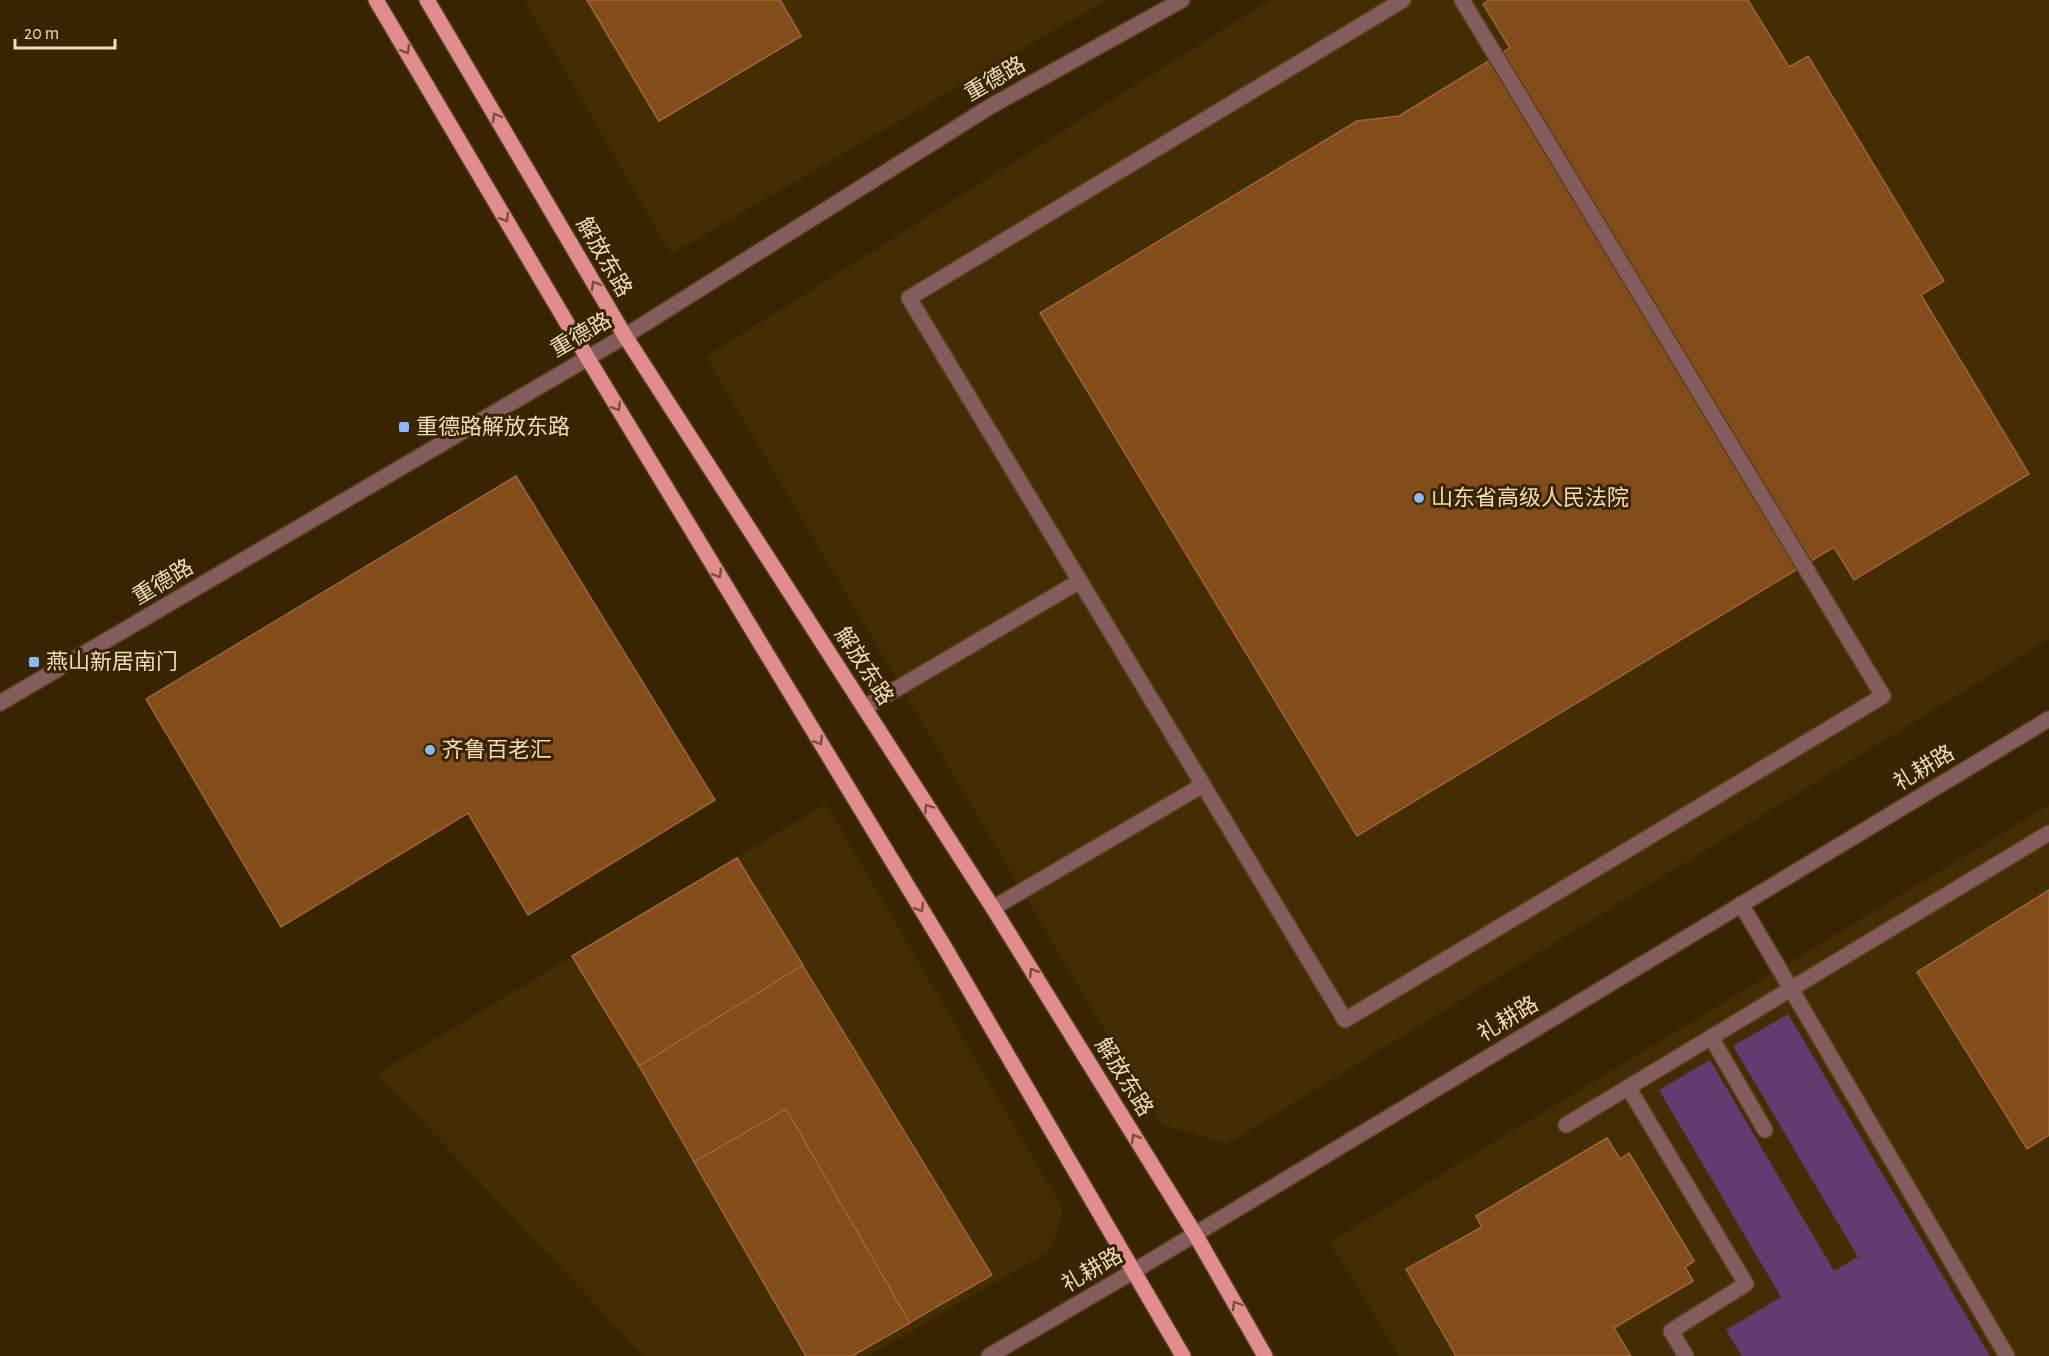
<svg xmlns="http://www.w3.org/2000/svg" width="2049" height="1356" font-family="'Alegreya Sans','Noto Sans SC',sans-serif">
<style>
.built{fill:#432d02}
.green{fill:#643b71}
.building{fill:#834c1b;stroke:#9e6536;stroke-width:1.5}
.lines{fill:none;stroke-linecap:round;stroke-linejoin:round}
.service-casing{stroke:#56411e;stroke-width:18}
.tertiary-casing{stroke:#56411e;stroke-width:18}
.primary-casing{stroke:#56411e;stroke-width:18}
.service{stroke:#855c5c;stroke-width:15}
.tertiary{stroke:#855c5c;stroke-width:15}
.primary{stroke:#e18c8f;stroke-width:15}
.oneway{stroke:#7c4e39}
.poi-dot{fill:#8cb9fc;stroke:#382400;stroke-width:2}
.labels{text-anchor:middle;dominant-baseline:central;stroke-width:6;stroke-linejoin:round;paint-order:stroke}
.street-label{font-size:22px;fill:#f1dcbc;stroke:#382400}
.poi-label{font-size:22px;fill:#f1dcbc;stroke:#382400;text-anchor:start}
</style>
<rect width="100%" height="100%" fill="#382400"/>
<g class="built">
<polygon points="524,0 1106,0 671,254"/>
<polygon points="1270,0 2049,0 2049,639 1227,1144 1160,1124 706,357"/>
<polygon points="826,804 1063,1209 1051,1250 868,1356 644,1356 377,1074"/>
<polygon points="2049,805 2049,1356 1399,1356 1330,1242"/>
</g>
<polygon class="green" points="1788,1014 1990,1356 1742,1356 1726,1330 1781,1297 1659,1090 1710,1060 1834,1271 1858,1257 1733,1046"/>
<g class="building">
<polygon points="587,0 780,0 801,36 659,121"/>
<polygon points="587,0 780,0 801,36 659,121"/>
<polygon points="1489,0 1748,0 1789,67 1808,56 1944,281 1921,295 2029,474 1854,580 1834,547 1357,836 1040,313 1357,121 1399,116 1510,48 1483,4"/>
<polygon points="516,476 715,800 528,915 468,813 281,927 146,699"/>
<polygon points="737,858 992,1275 852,1356 806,1356 639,1066 572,956"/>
<polygon points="737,858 803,965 639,1066 572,956"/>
<polygon points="2049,890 2049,1135 2027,1149 1917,972"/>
<polygon points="786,1109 910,1323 852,1356 806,1356 694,1162"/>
<polygon points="1607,1138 1620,1159 1629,1153 1694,1261 1685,1267 1693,1281 1566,1356 1560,1356 1554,1347 1545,1352 1473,1232 1482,1227 1476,1216"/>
<polygon points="1607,1138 1620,1159 1629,1153 1694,1261 1685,1267 1693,1281 1614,1328 1631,1356 1456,1356 1406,1269 1482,1227 1476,1216"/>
</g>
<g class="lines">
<g class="service-casing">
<g id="service">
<polyline points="1403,0 909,298 1345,1020 1883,696 1462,0"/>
<polyline points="864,708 1080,581"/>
<polyline points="1741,904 2007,1356"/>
<polyline points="993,908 1203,785"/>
<polyline points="1711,1037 1765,1130"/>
<polyline points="1628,1087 1746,1284 1671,1331 1686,1356"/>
<polyline points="1566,1125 2049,833"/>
</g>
</g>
<g class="tertiary-casing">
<g id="tertiary">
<polyline points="0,703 625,336 991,106 1182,0"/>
<polyline points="989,1356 1134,1271 2049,719"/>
</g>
</g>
<g class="primary-casing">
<g id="primary">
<polyline points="376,0 587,357 945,948 1183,1356"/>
<polyline points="427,0 625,336 993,908 1195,1234 1265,1356"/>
</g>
</g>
<use href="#service" class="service"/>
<use href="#tertiary" class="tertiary"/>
<use href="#primary" class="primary"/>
</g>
<defs><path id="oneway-chevron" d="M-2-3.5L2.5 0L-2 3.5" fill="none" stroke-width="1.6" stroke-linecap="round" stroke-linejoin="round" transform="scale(1.5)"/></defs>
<g class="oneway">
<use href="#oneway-chevron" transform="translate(406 50) rotate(59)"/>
<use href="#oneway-chevron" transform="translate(496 117) rotate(-120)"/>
<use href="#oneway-chevron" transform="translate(505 218) rotate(59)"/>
<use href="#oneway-chevron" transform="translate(595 285) rotate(-120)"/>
<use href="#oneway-chevron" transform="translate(617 407) rotate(59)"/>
<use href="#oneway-chevron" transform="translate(718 574) rotate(59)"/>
<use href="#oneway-chevron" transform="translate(819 741) rotate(59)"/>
<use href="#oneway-chevron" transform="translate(928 808) rotate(-123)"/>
<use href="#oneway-chevron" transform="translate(920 908) rotate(59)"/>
<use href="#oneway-chevron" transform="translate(1033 972) rotate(-122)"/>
<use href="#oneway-chevron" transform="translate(1135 1138) rotate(-122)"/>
<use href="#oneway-chevron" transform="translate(1236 1305) rotate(-120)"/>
</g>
<g class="poi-dot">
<rect x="398" y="421" width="12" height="12" rx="3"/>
<circle cx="1419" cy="498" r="6"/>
<rect x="28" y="656" width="12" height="12" rx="3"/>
<circle cx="430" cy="750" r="6"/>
</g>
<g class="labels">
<g class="street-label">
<text transform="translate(995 79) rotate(-30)">重德路</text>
<text transform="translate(604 257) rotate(60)">解放东路</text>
<text transform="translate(581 335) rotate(-30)">重德路</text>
<text transform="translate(163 582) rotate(-31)">重德路</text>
<text transform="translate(864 666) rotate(57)">解放东路</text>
<text transform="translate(1924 768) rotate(-31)">礼耕路</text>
<text transform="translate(1508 1019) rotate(-31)">礼耕路</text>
<text transform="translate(1124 1077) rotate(58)">解放东路</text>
<text transform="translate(1092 1270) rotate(-30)">礼耕路</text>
</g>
<g class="poi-label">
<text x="416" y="427">重德路解放东路</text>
<text x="1431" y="498">山东省高级人民法院</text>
<text x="46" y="662">燕山新居南门</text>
<text x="442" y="750">齐鲁百老汇</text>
</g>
</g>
<path d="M15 39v9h100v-9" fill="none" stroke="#f1dcbc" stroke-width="3"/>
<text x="24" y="39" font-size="18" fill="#f1dcbc" stroke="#382400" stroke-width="4.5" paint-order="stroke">20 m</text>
</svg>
